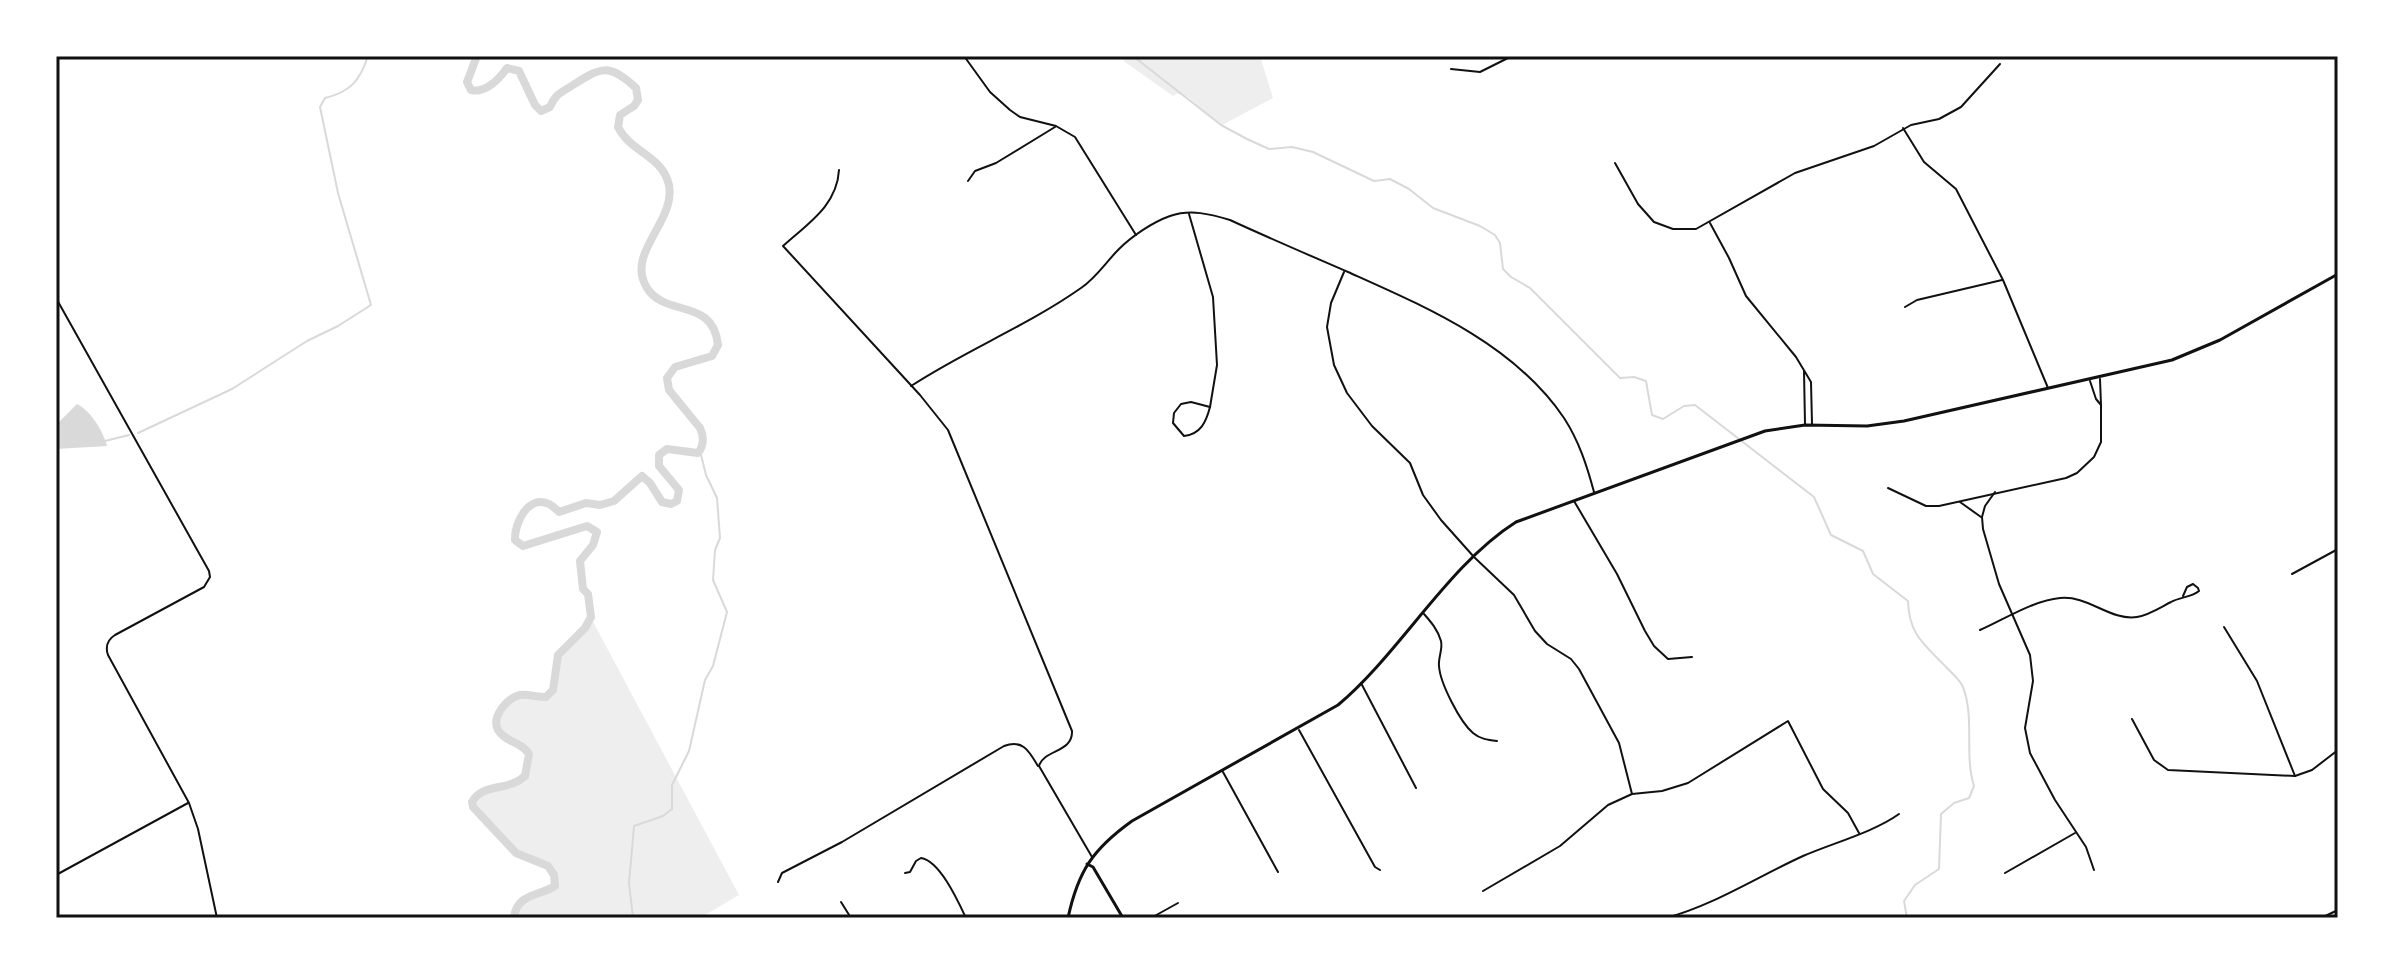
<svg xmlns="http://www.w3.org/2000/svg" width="2394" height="974" font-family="Roboto,sans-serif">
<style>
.green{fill:#eee}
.water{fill:#d9d9d9}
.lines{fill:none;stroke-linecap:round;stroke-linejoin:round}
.stream{stroke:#d9d9d9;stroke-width:2}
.river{stroke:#d9d9d9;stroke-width:8}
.minor{stroke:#111;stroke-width:2}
.tertiary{stroke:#111;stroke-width:3}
.secondary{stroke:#111;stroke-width:3}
.neatline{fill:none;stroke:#111;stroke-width:3}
</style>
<rect width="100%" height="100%" fill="#fff"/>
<g class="green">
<path d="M1122,56H1260L1273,98L1222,125C1216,119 1211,118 1205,113C1194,106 1193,95 1177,94L1173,96L1125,62Z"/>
<path d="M591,618L739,895L700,918H515L521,902L556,886C555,860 533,863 516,852C500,840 485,819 472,805L473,799C489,784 510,791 526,776C538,743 518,747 499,730C494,695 521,696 546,698C561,686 552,672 558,657C565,641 585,634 591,618Z"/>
</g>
<path class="water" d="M77,404C91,411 103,431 107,446L56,449V425Z"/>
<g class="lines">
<g class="stream">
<path d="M1133,56L1221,125L1247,139L1269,149L1292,147L1313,152L1374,181L1390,179L1409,189L1433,208L1480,226L1495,235L1500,243L1503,269L1511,277L1530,288L1620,378L1634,377L1646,381L1652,415L1663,419L1684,406L1695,405L1814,497L1831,535L1863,551L1873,574L1908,601C1909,635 1924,644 1947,668C1953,674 1960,680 1963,687C1975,719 1964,754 1974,786L1969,798L1954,803L1941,814L1939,869L1915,885L1904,901L1907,918"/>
<path d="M138,433L232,389L307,341L338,326L371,305L338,193L320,107L325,98C350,92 360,81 368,56"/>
<polyline points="105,441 129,435"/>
<polyline points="633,918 629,883 634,826 663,816 672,809 672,785 689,751 705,680 713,666 727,612 713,580 715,550 720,538 717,498 706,475 700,451"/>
</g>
<path class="river" d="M477,56L467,82L471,90C486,93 499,79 507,68L519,71L535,105L541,111L550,107C556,93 561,93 573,85C601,67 609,63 636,88L638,100L634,106L620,115L618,127C631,153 662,155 669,185C676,222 625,253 647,288C666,318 713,297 718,345L712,356L675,367L667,378L669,390L700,428C704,436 704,446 698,453L667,449L659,455V466L679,490L677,501L671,504L662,502L650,483L642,476L614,501L600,505L586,503L559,512C556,509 553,506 549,504C528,494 514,524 515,540L523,546L587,526L597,532L593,545L580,561L583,589L588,594L591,617L585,628L558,655L553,690L546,697C537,697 528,694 520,695C507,698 491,717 498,730C505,742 522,742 529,754L525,776C508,792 484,782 472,802L473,807L516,853L548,866L554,875L555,886C539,896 516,894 514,918"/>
<g class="minor">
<polyline points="964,56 990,92 1010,110 1020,117 1056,126 1075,137 1136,235"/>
<polyline points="1451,69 1480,72 1512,56"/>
<polyline points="1903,128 1924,162 1956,189 2003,280 2048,388"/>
<polyline points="1615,163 1638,204 1654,222 1673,229 1696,229 1795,173 1874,146 1911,125 1939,119 1961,107 2000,64"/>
<path d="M839,170C837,206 807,224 783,246L920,395L948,430L1072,731C1073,753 1044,749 1039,766L1092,857"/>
<polyline points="968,181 975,171 996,163 1055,127"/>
<polyline points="1189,214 1213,297 1217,365 1210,407"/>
<polyline points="1710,223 1729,258 1746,296 1796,357 1811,382 1812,424"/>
<polyline points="1344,272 1331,303 1327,327 1334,365 1347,393 1372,426 1410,463 1423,495 1441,520 1474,557 1514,595 1535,631 1547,644 1571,659 1579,669 1619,743 1632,794"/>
<path d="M56,298L209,571L210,577L204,587L115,635C107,640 105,646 108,655L189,803L198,829L217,918"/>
<polyline points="1905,307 1917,300 2002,280"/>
<polyline points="1804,371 1805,424"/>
<polyline points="2090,381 2096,399 2101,405 2100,379"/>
<path d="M911,386C966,350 1027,326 1081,288C1096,278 1106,262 1119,249C1132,236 1153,222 1170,216C1191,209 1210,214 1230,220C1269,238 1309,255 1348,272C1426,307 1514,344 1564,418C1579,441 1587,466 1594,492"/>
<path d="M1191,402L1210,407C1206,422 1201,434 1184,436L1173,423L1174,413L1181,404Z"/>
<polyline points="1888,488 1926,506 1939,506 2066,478 2077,473 2094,457 2101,442 2101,405"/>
<polyline points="1995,492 1985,506 1982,517 1983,529 1999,584 2030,655 2033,681 2025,728 2030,753 2055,800 2086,847 2094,870"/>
<polyline points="1574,501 1617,574 1645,631 1654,646 1668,659 1692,657"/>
<polyline points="1960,502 1981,517"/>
<polyline points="2292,574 2338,549"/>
<path d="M1424,614C1431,622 1438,630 1441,641C1443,649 1438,658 1439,666C1440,683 1460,722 1473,733C1480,739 1488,740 1497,741"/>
<polyline points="2224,627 2257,681 2295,776"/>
<path d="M1980,630C2005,619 2032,601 2060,598C2088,595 2110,621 2137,617C2149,615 2161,607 2171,602C2180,597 2192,597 2199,591L2198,588L2193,584L2187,587L2183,596"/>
<polyline points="1361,683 1416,788"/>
<polyline points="2132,719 2154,760 2168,770 2295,776 2312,770 2338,750"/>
<polyline points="1299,730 1375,867 1380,870"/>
<polyline points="1223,772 1278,872"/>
<path d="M905,873L910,872L916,861L921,858C940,861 958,901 966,918"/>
<polyline points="2005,873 2075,833"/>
<polyline points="56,875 188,803"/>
<path d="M778,882L782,873L842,842L1004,746C1023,739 1029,751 1038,766"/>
<polyline points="1483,891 1560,846 1608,805 1632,794 1662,791 1688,783 1788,721 1823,789 1848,813 1859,833"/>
<polyline points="841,902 851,918"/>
<polyline points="1151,918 1178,903"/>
<path d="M1666,918C1714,905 1757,877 1803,856C1833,843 1874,832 1899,814"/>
<polyline points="2321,918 2338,910"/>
</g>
<polyline class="tertiary" points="1087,864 1093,867 1123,918"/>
<path class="secondary" d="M1068,918C1078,871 1093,849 1132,821L1338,705C1400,653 1448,565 1516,522L1765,431L1805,425L1867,426L1904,421L2172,360L2220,340L2338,274"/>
</g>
<rect width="2394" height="974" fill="none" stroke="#ffffff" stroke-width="116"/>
<rect x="58" y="58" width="2278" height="858" class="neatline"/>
</svg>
